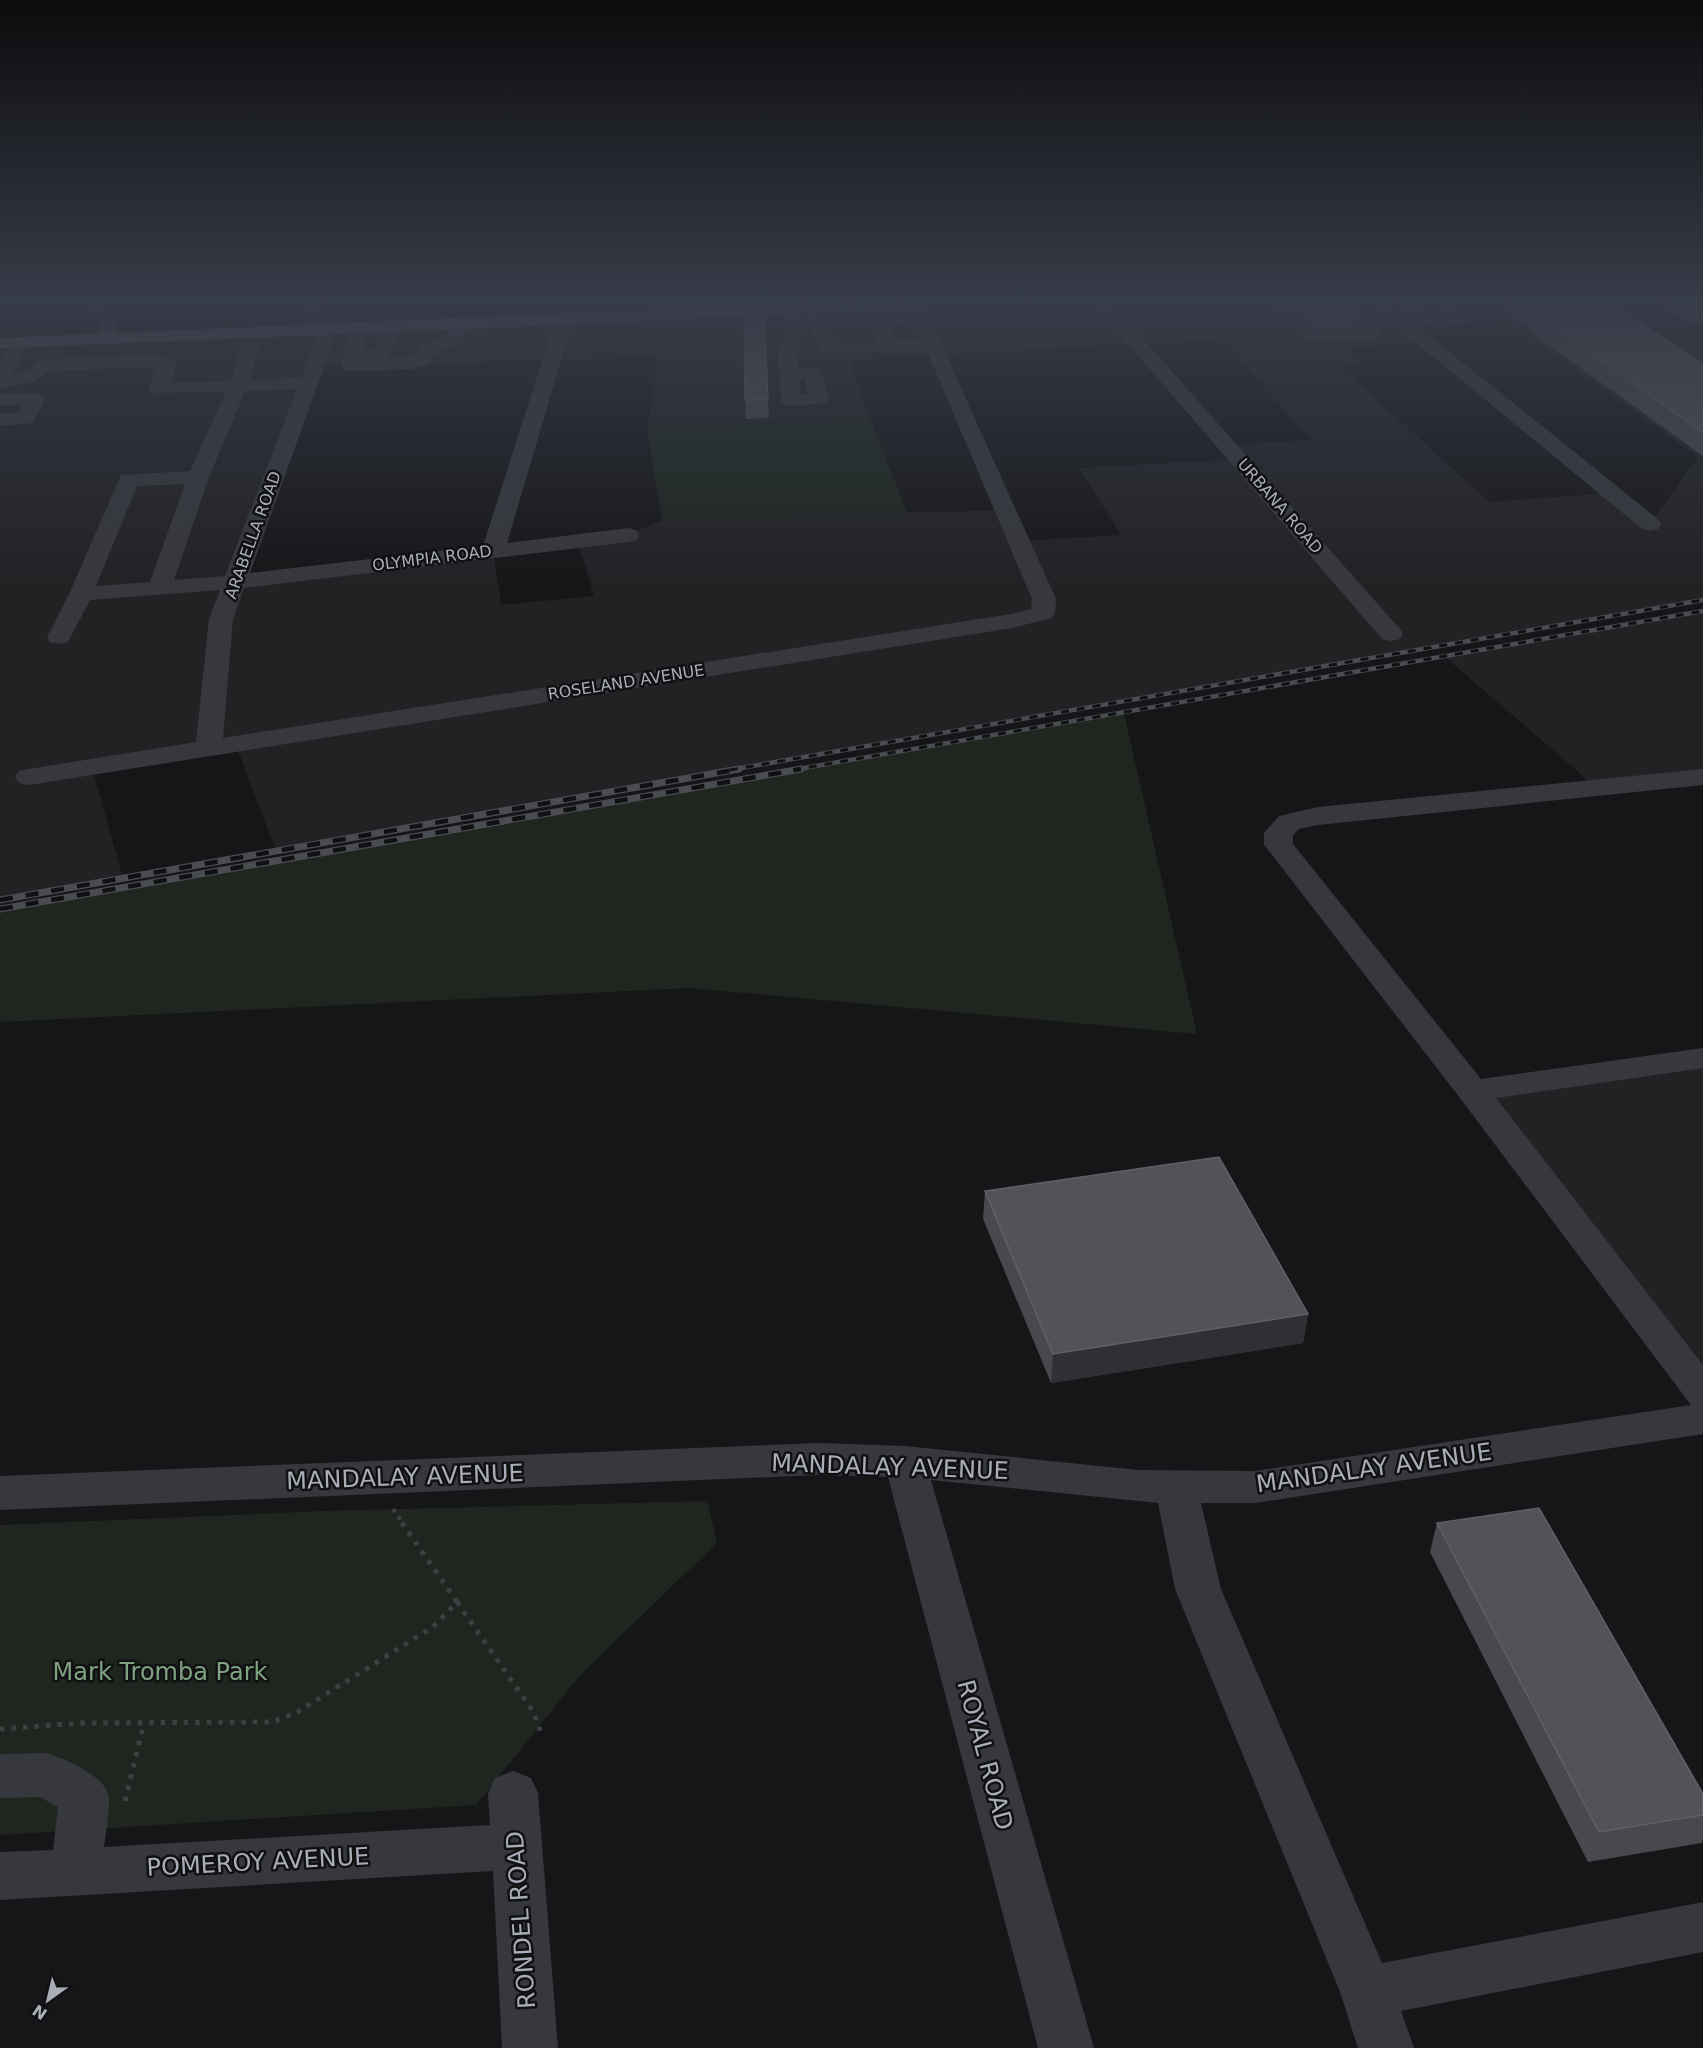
<svg xmlns="http://www.w3.org/2000/svg" width="1703" height="2048" font-family="'DejaVu Sans',sans-serif">
<style>
.built{fill:#222225;fill-rule:evenodd}
.green{fill:#1e261f}
.lines{fill:none;stroke-linecap:round;stroke-linejoin:round}
.path-far1{stroke:#3d3f44;stroke-width:4.5;stroke-dasharray:4 5;stroke-linecap:butt}
.path{stroke:#3d3f44;stroke-width:5;stroke-dasharray:4.5 7;stroke-linecap:butt}
.minor{fill:#37383d;fill-rule:evenodd}
.major{fill:#53555c;fill-rule:evenodd}
.rail-far1-casing{stroke:#4a4c52;stroke-width:4.5}
.rail-casing{stroke:#4a4c52;stroke-width:7}
.rail-far1{stroke:#111113;stroke-width:3;stroke-dasharray:8;stroke-linecap:butt}
.rail{stroke:#111113;stroke-width:4.5;stroke-dasharray:13;stroke-linecap:butt}
.wall{fill:#47494d}
.shaded-wall{fill:#2f3033}
.building{fill:#525359;stroke:#5f6168;stroke-width:1.5}
.labels{text-anchor:middle;dominant-baseline:central;stroke-width:5;stroke-linejoin:round;paint-order:stroke}
.far-street-label{font-size:16px;fill:#a8adb8;stroke:#111113}
.near-street-label{font-size:24px;fill:#a8adb8;stroke:#111113}
.near-park-label{font-size:24px;fill:#7fa381;stroke:#111113}
</style>
<rect width="100%" height="100%" fill="#161618"/>
<g class="built">
<path d="M1032,297H1703V600L1408,650L276,851L236,745L92,768L123,878L0,900V343ZM1509,321L1698,457L1650,524L1611,493L1489,502L1340,366L1364,365L1349,348L1425,343L1407,327ZM1220,339L1312,440L1227,445L1238,459L1079,468L1121,535L1019,541L1005,510L662,520L628,535L578,541L594,596L501,605L493,550L237,581L315,366L659,357L647,428L870,418L849,360Z"/>
<polygon points="1703,611 1703,777 1597,788 1445,657"/>
<polygon points="1703,1058 1703,1394 1472,1091"/>
</g>
<g class="green">
<polygon points="870,418 907,513 662,520 647,428"/>
<polygon points="1124,713 1197,1034 689,988 0,1022 0,909"/>
<polygon points="707,1501 717,1543 581,1674 476,1805 0,1835 0,1525 324,1511"/>
</g>
<g class="lines">
<polyline class="path-far1" points="393,1509 401,1521"/>
<g class="path">
<polyline points="457,1602 534,1713 541,1733"/>
<polyline points="0,1729 82,1723 273,1722 299,1711 433,1627 457,1602 400,1520"/>
<polyline points="125,1801 144,1723"/>
</g>
<g class="minor">
<path d="M69,297H91L113,313C118,320 118,335 113,342H101L98,338V319Z"/>
<path d="M305,297H323L320,322L334,339L250,573L483,546L555,320L558,316H570L573,320L507,543L628,528L636,530L639,535L636,540L628,542L244,588L233,619L223,738L1011,614L1031,609L1032,599L927,351L822,353L804,309L801,344L796,354L798,367L820,369L829,399L826,403L791,406L784,404L781,400L778,354L783,344L786,309L789,305L795,304L803,308L806,304H818L836,343L878,342L870,322L873,318L910,312L906,303L909,299H921L1056,599L1055,613L1052,618L1012,628L29,785L19,783L15,777L19,771L29,769L196,742L209,619L220,590L90,600L68,642L59,644L50,642L47,637L69,594L121,475L190,471L226,392L151,393L148,389L157,367L49,371L34,382L0,388V360L14,338H26L29,342L12,376C26,374 32,363 46,359L159,355L174,360L176,364L170,383L230,381L241,349L243,345H257L259,349L250,380L301,378L316,340L302,323ZM914,322L922,340L896,341L889,326ZM799,379H805L808,394H800ZM297,389L225,576L174,580L209,477L245,391ZM185,484L150,582L96,586L137,486Z"/>
<polygon points="663,297 681,297 688,314 685,318 673,318"/>
<polygon points="1088,297 1106,297 1400,629 1403,634 1400,639 1391,641 1382,639"/>
<path d="M1261,297H1280L1318,330H1363L1325,297H1345L1379,325L1382,333C1374,344 1320,343 1307,340Z"/>
<polygon points="1361,297 1381,297 1658,519 1661,524 1658,529 1650,531 1642,529"/>
<path d="M1391,297H1408L1433,316L1444,315L1422,297H1442L1469,319L1466,323C1426,333 1423,326 1393,302Z"/>
<polygon points="1581,297 1602,297 1703,365 1703,379 1696,377"/>
<polygon points="462,319 468,320 471,324 462,343 435,353 428,364 413,369 350,371 343,369 341,365 350,324 362,324 365,328 362,350 374,350 384,323 396,323 399,327 389,358 414,356 421,345 448,336 456,320"/>
<polygon points="35,393 42,395 45,399 33,423 0,426 0,414 19,413 22,405 0,406 0,394"/>
<polygon points="1703,769 1703,785 1318,825 1299,829 1293,835 1293,844 1481,1079 1703,1048 1703,1068 1496,1098 1703,1365 1703,1434 1255,1503 1201,1503 1221,1589 1382,1963 1703,1902 1703,1952 1401,2011 1414,2048 1358,2048 1340,1992 1175,1589 1158,1503 931,1480 1094,2048 1038,2048 888,1477 819,1475 0,1510 0,1476 819,1443 905,1446 1139,1470 1255,1471 1691,1405 1460,1098 1269,851 1264,845 1264,833 1279,816 1318,807"/>
<path d="M47,1753C66,1760 108,1776 109,1799C109,1815 106,1831 104,1847L490,1825L488,1793L495,1778L513,1771L531,1778L538,1793L558,2048H502L493,1871L0,1900V1852L53,1850L58,1807L40,1797L0,1798V1754Z"/>
</g>
<polygon class="major" points="924,297 1041,297 1038,301 1032,302 471,329 0,348 0,338"/>
<g class="rail-far1-casing">
<g id="rail-far1">
<polyline points="730,770 1703,600"/>
<polyline points="793,770 1703,611"/>
</g>
</g>
<g class="rail-casing">
<g id="rail">
<polyline points="0,900 739,769"/>
<polyline points="0,909 801,769"/>
</g>
</g>
<use href="#rail-far1" class="rail-far1"/>
<use href="#rail" class="rail"/>
</g>
<g class="wall">
<polygon points="1292,297 1336,297 1356,314 1354,328 1319,328 1291,304"/>
<polygon points="1495,297 1566,297 1583,309 1703,364 1703,456 1528,330 1529,327 1494,301"/>
<polygon points="1645,297 1703,297 1703,322 1686,323"/>
<polygon points="768,399 769,418 746,419 745,400"/>
<polygon points="985,1191 1308,1314 1303,1343 1051,1383 983,1219"/>
<polygon points="1437,1523 1703,1794 1703,1839 1702,1843 1588,1862 1430,1552"/>
</g>
<polygon class="shaded-wall" points="1308,1314 1303,1343 1051,1383 1053,1354"/>
<g class="building">
<polygon points="1301,297 1336,297 1356,314 1321,314"/>
<polygon points="1516,297 1566,297 1583,309 1616,307 1703,364 1703,433 1532,312 1537,312"/>
<polygon points="1668,297 1703,297 1703,309 1689,310"/>
<polygon points="744,318 764,318 768,399 745,400"/>
<polygon points="1219,1157 1308,1314 1053,1354 985,1191"/>
<polygon points="1539,1508 1703,1794 1703,1815 1599,1832 1437,1523"/>
</g>
<linearGradient id="sky" x2="0" y2="1"><stop stop-color="#0c0c0d"/><stop offset="0.51" stop-color="#363c48"/><stop offset="1" stop-color="#363c48" stop-opacity="0"/></linearGradient>
<rect width="1703" height="584" fill="url(#sky)"/>
<g class="labels">
<g class="far-street-label">
<text transform="translate(1280 506) rotate(49)">URBANA ROAD</text>
<text transform="translate(253 535) rotate(-70)">ARABELLA ROAD</text>
<text transform="translate(432 558) rotate(-7)">OLYMPIA ROAD</text>
<text transform="translate(626 682) rotate(-9)">ROSELAND AVENUE</text>
</g>
<g class="near-street-label">
<text transform="translate(890 1467) rotate(2)">MANDALAY AVENUE</text>
<text transform="translate(1374 1468) rotate(-8)">MANDALAY AVENUE</text>
<text transform="translate(405 1477) rotate(-2)">MANDALAY AVENUE</text>
<text transform="translate(985 1755) rotate(75)">ROYAL ROAD</text>
<text transform="translate(258 1862) rotate(-3)">POMEROY AVENUE</text>
<text transform="translate(521 1920) rotate(-94)">RONDEL ROAD</text>
</g>
<g class="near-park-label">
<text x="160" y="1672">Mark Tromba Park</text>
</g>
</g>
<g transform="translate(48 2000) rotate(214)" stroke="#111113" stroke-width="4.5" paint-order="stroke">
<path d="M0-4.5L10 22L0 15L-10 22Z" fill="#a8adb8"/>
<text y="-9" font-size="16" font-weight="bold" text-anchor="middle" fill="#a8adb8">N</text>
</g>
</svg>
